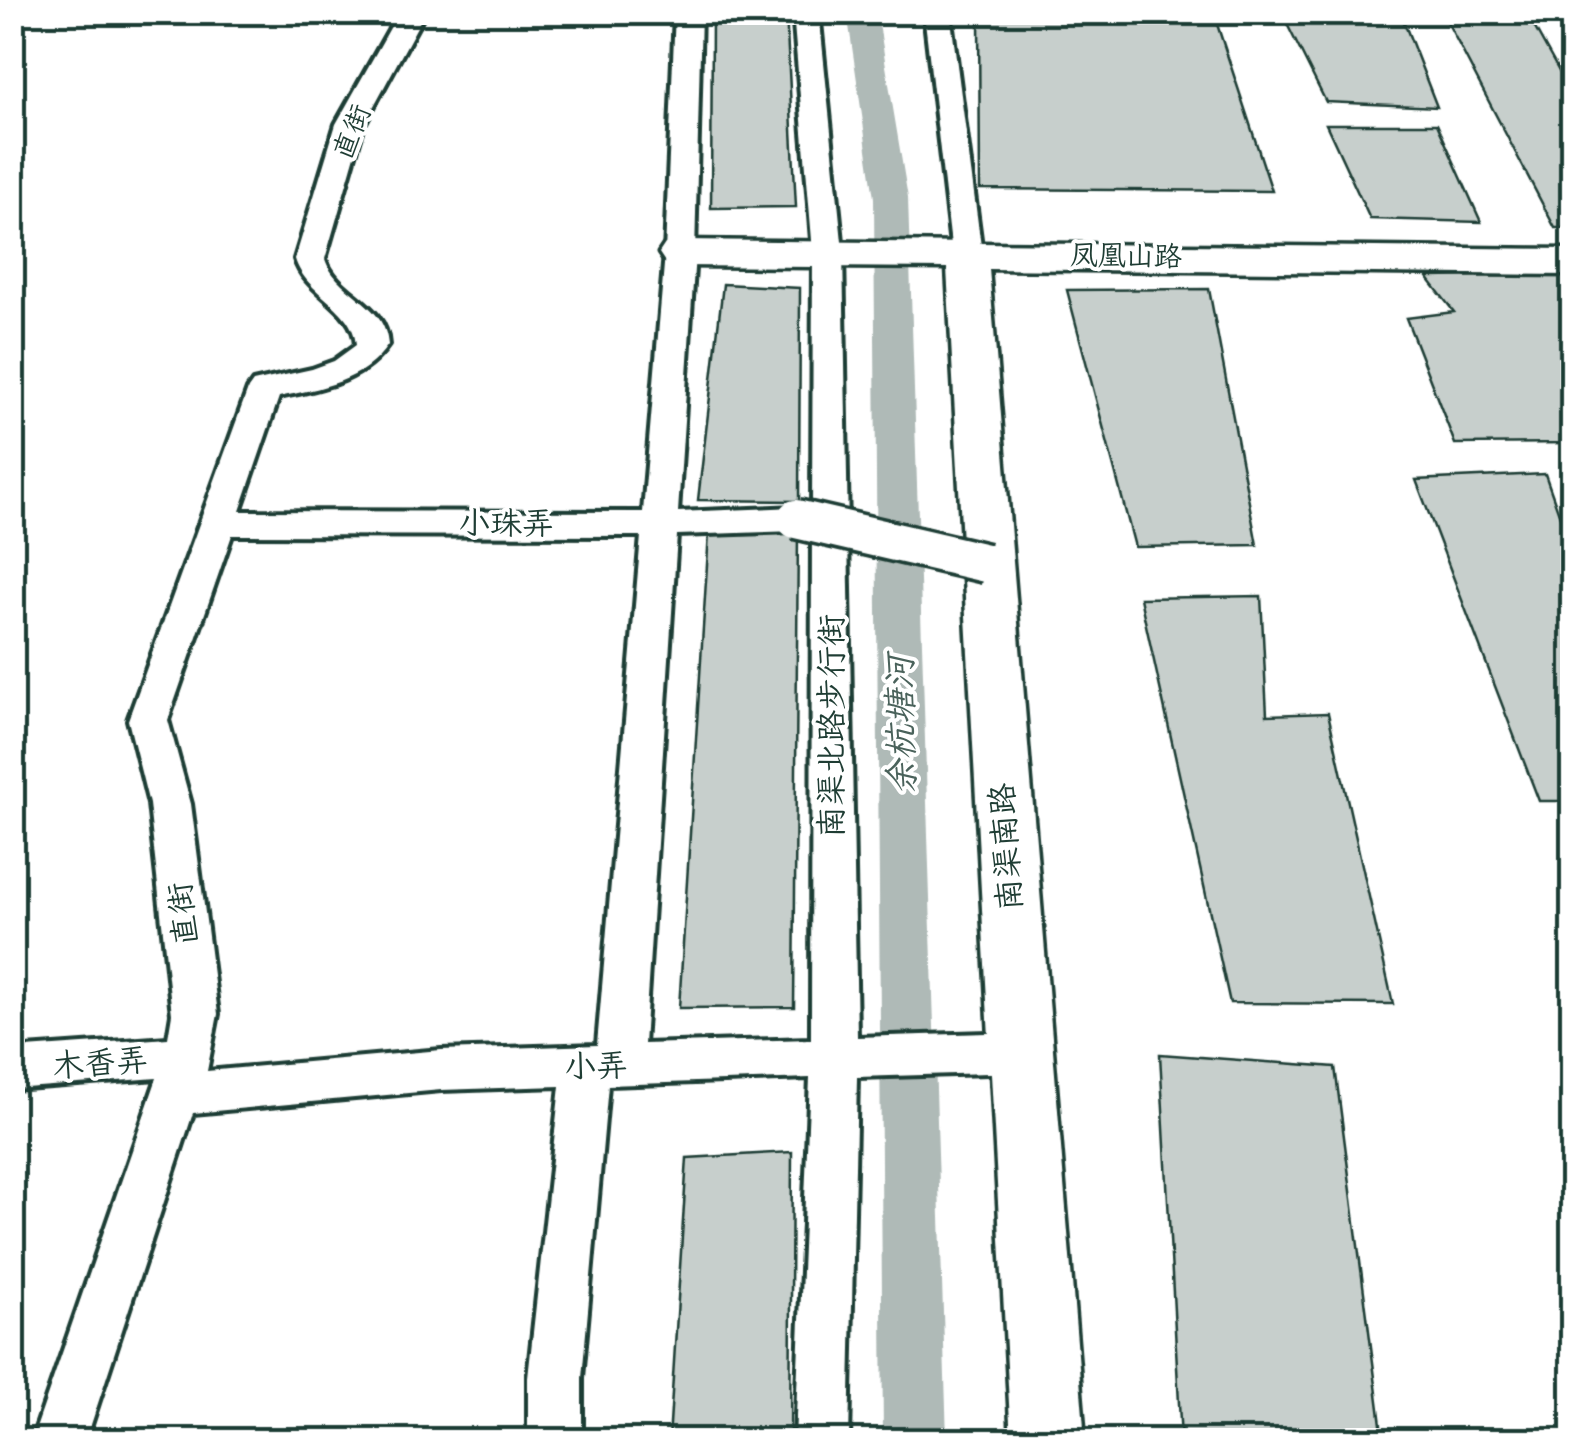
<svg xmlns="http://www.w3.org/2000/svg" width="1585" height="1453" font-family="'Comic Neue','LXGW WenKai TC',sans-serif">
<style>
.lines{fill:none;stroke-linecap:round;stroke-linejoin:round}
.canal{fill:#afbab7;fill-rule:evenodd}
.building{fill:#c7cfcc;stroke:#1f3d34;stroke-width:2.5}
.street-casing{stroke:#1f3d34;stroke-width:8}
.secondary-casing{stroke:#1f3d34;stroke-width:7}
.street{fill:#fff;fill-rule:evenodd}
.secondary{fill:#fff;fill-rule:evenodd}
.street-bridge-casing{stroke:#1f3d34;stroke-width:45;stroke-linecap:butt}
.street-bridge{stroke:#fff;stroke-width:38}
.labels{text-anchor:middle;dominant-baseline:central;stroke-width:8;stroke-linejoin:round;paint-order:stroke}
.far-street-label{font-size:28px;fill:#1f3d34;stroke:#fff}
.street-label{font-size:32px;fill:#1f3d34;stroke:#fff}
.water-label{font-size:35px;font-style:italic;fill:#4a625b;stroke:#fff}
</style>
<rect width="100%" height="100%" fill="#fff"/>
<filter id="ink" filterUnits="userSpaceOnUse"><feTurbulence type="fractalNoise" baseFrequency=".01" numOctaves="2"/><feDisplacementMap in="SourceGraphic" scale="20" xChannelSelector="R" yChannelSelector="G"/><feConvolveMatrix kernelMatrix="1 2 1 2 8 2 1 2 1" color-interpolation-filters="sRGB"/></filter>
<g filter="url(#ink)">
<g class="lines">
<polygon class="canal" points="847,12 877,12 908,198 947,1440 883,1440 874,198"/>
</g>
<g class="building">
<polygon points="712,12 786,12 796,207 711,208"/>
<polygon points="979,12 1213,12 1272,191 980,189"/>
<polygon points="1281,12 1400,12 1437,107 1326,102"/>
<polygon points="1442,12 1526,12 1572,95 1572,228 1555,228"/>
<polygon points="1326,124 1437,124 1481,222 1370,219"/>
<polygon points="1572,275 1572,443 1455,444 1406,318 1454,312 1427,277"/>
<polygon points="723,284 800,288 799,501 698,500"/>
<polygon points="1209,289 1257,545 1135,547 1067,290"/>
<polygon points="1545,474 1572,551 1572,801 1539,801 1416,480"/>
<polygon points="798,530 794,1007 679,1008 709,533"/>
<polygon points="1261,596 1267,715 1328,713 1393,1004 1230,1003 1140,598"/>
<polygon points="1160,1054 1335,1067 1383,1440 1181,1440"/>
<polygon points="792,1152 790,1440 669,1440 687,1158"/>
</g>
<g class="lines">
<g class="street-casing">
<g id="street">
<path d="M399,12H425L364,124L325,259C337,295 386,302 388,345C363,382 321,388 279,397L240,511L643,512L665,253L675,12H701L695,253L678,512L796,507L809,511L812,516L813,252L793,12H819L843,252L857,1037L1021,1032L1037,1038L1044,1052L1037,1066L1021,1072L857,1077L849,1440H795L810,1078L608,1085L582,1378V1440H528V1378L560,1086L441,1090L193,1113L86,1440H32L157,1078L12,1089V1049L168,1038L172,1014L149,804L128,720L248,389L253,382L312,369L334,361L356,345C354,306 306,296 295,259L336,124ZM812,522L811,1039L644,1044L677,535L796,531L809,527ZM232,535L641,536L597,1045L441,1050L207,1071L218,1014L191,804L168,720Z"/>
<polygon points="924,12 950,12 982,254 978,260 956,260 952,254"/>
</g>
</g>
<g class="secondary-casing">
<polygon id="secondary" points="680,240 1572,249 1572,275 989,269 1085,1440 1011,1440 947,268 680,266 665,262 659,253 665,244"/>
</g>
<use href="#street" class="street"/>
<use href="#secondary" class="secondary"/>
<g class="street-bridge-casing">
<polyline id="street-bridge" points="796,519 986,563"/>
</g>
<use href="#street-bridge" class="street-bridge"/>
</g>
</g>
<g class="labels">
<g class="far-street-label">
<text transform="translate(352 132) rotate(-68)">直街</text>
<text transform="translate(1126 256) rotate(1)">凤凰山路</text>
</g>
<g class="street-label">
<text x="506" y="523">小珠弄</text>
<text transform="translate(831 726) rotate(-90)">南渠北路步行街</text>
<text transform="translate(1006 847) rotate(-94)">南渠南路</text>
<text transform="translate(183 914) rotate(-97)">直街</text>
<text transform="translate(100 1063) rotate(-4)">木香弄</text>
<text transform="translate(596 1066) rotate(-2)">小弄</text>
</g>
<g class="water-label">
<text transform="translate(901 725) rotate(-91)">余杭塘河</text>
</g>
</g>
<rect width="1585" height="1453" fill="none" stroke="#fff" stroke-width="50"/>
<rect x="25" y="25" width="1535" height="1403" fill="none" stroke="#1f3d34" stroke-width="4" filter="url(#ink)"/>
</svg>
